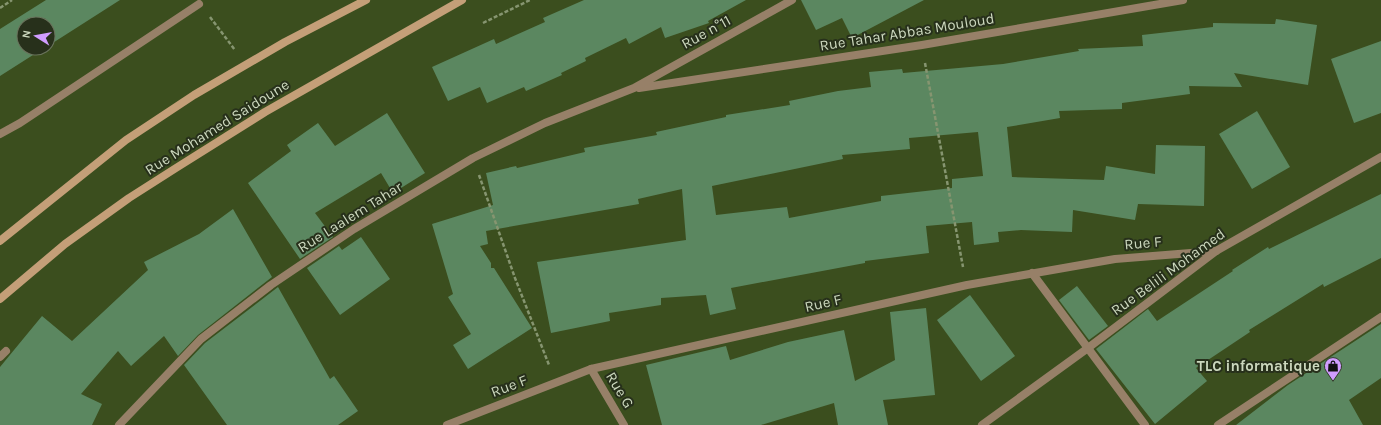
<svg xmlns="http://www.w3.org/2000/svg" width="1381" height="425" font-family="Karla,sans-serif">
<style>
.building{fill:#5b8760;fill-rule:evenodd}
.lines{fill:none;stroke-linecap:round;stroke-linejoin:round}
.path{stroke:#869570;stroke-width:2.5;stroke-dasharray:4 2;stroke-linecap:butt}
.lane{stroke:#978068;stroke-width:8}
.street{stroke:#978068;stroke-width:8}
.secondary{stroke:#c49f78;stroke-width:8}
.labels{text-anchor:middle;dominant-baseline:central;stroke-width:4;stroke-linejoin:round;paint-order:stroke}
.street-label{font-size:15px;fill:#ccd8be;stroke:#27301b}
.poi-label{font-size:15px;font-weight:bold;fill:#ccd8be;stroke:#27301b;text-anchor:end}
</style>
<rect width="100%" height="100%" fill="#3b4e1e"/>
<g class="building">
<polygon points="46,0 120,0 48,46 48,24 24,24 24,48 44,48 0,76 0,29"/>
<polygon points="584,0 746,0 708,21 709,23 665,38 661,27 629,44 626,38 585,58 586,61 561,73 562,75 526,91 524,87 487,103 480,87 448,101 432,67 494,39 496,44 545,22 543,18"/>
<polygon points="801,0 924,0 852,38 842,18 816,30"/>
<path d="M1276,19L1317,25L1308,85L1234,73L1242,87L1189,86L1190,94L1122,103V109L1059,111L1060,118L1007,127L1012,177L1104,180L1106,166L1155,174L1156,145L1205,146L1204,206L1138,204L1135,220L1073,210L1072,232L1021,230L998,232L999,242L974,245L972,222L926,226L929,253L865,261V263L731,288L736,309L710,315L706,295L661,298V305L609,313L610,321L551,333L537,262L686,240L682,189L638,199L639,204L486,231L488,244L480,246L491,263V268H494L532,328L468,369L453,345L471,334L448,297L453,294L432,224L493,205L486,173L516,166L517,168L585,152L584,148L657,135L656,132L726,117V115L790,105L789,101L838,91L871,87L869,72L902,69L903,73L1003,64L1079,51L1078,49L1143,46L1142,35L1213,27V23L1275,24ZM978,132L983,176L952,179V188L881,196V201L789,218L787,207L716,215L712,186L843,159L842,155L910,149L909,138Z"/>
<polygon points="1381,41 1381,113 1354,123 1331,59"/>
<polygon points="1257,111 1290,167 1252,189 1219,134"/>
<polygon points="387,113 425,173 393,193 381,173 315,213 333,237 300,259 248,183 291,151 287,145 318,123 335,146"/>
<polygon points="1381,194 1381,258 1324,287 1323,284 1249,330 1250,332 1196,368 1207,381 1155,424 1096,349 1148,309 1157,321 1233,271 1232,270 1268,247 1269,249"/>
<polygon points="233,209 272,277 198,335 178,356 164,336 131,366 118,351 81,394 102,404 92,425 0,425 0,367 42,316 72,341 148,270 144,262 199,234"/>
<polygon points="361,237 390,279 340,315 307,268 339,246 342,250"/>
<polygon points="1077,286 1108,326 1089,340 1059,300"/>
<polygon points="278,287 330,379 334,376 358,411 338,425 227,425 184,365 205,343"/>
<polygon points="970,295 1015,356 981,381 937,320"/>
<polygon points="926,308 935,395 883,400 888,425 838,425 834,403 761,425 662,425 646,365 726,346 730,360 788,342 844,330 855,381 895,360 890,312"/>
<polygon points="1381,324 1381,378 1349,400 1363,425 1236,425 1288,385"/>
</g>
<g class="lines">
<g class="path">
<polyline points="0,8 12,0"/>
<polyline points="210,17 235,50"/>
<polyline points="483,23 530,0"/>
<polyline points="925,63 963,267"/>
<polyline points="479,175 515,278 549,365"/>
</g>
<g class="lane">
<polyline points="0,134 20,123 199,4"/>
<polyline points="0,357 6,351"/>
</g>
<g class="street">
<polyline points="639,88 922,45 1183,0"/>
<polyline points="1032,273 1145,425"/>
<polyline points="591,369 624,425"/>
<polyline points="119,425 201,339 271,285 354,229 473,158 545,123 634,88 792,0"/>
<polyline points="447,425 591,369 967,285 1115,259 1216,251"/>
<polyline points="982,425 1088,348 1216,251 1381,157"/>
<polyline points="1218,425 1381,317"/>
</g>
<g class="secondary">
<polyline points="0,241 126,140 194,95 285,42 366,0"/>
<polyline points="0,299 65,244 129,198 176,168 265,112 462,0"/>
</g>
</g>
<defs>
<g id="shop-pin" transform="scale(0.9)"><path d="M0 17L-7.5 6A9.5 9.5 0 1 1 7.5 6Z" fill="#d09dff" stroke="#27301b"/><path d="M-5-2.5h2.3a2.7 3.5 0 0 1 5.4 0H5L5.5 6h-11ZM-1.5-2.5h3a1.5 2.3 0 0 0-3 0Z" fill="#111"/></g>
</defs>
<g fill-rule="evenodd">
<use href="#shop-pin" x="1333" y="366"/>
</g>
<g class="labels">
<g class="street-label">
<text transform="translate(706 32) rotate(-29)">Rue n°11</text>
<text transform="translate(907 32) rotate(-9)">Rue Tahar Abbas Mouloud</text>
<text transform="translate(217 127) rotate(-32)">Rue Mohamed Saidoune</text>
<text transform="translate(350 217) rotate(-32)">Rue Laalem Tahar</text>
<text transform="translate(1143 243) rotate(-5)">Rue F</text>
<text transform="translate(1168 272) rotate(-36)">Rue Belili Mohamed</text>
<text transform="translate(823 303) rotate(-13)">Rue F</text>
<text transform="translate(509 386) rotate(-21)">Rue F</text>
<text transform="translate(620 390) rotate(59)">Rue G</text>
</g>
<g class="poi-label">
<text x="1320" y="366">TLC informatique</text>
</g>
</g>
<g transform="translate(36 36) rotate(281)"><circle r="19" fill="#27301b" stroke="#69735c"/>
<path d="M0-3L7 15L0 10L-7 15Z" fill="#d09dff"/>
<text y="-6" font-size="11" font-weight="bold" text-anchor="middle" fill="#ccd8be">N</text>
</g>
</svg>
